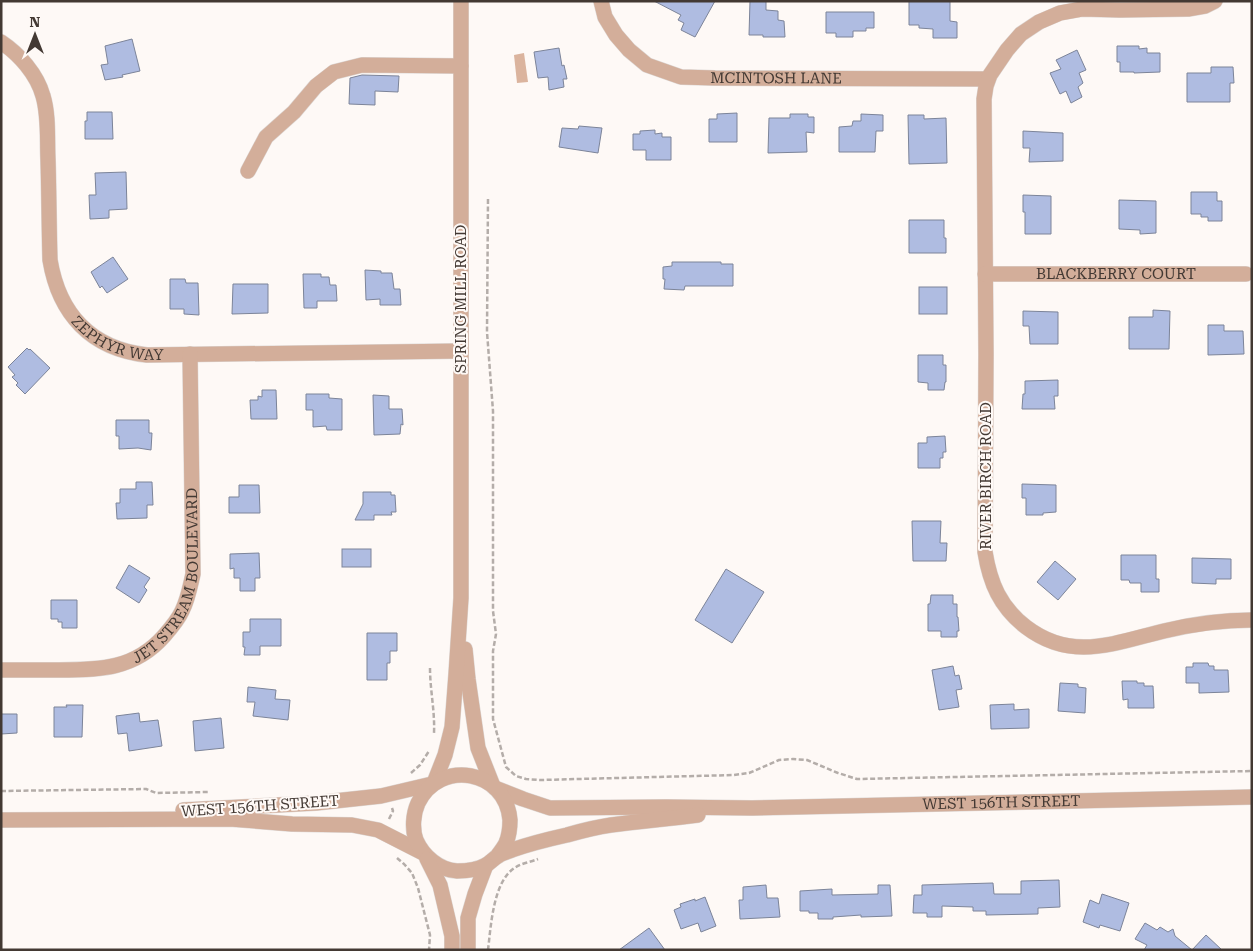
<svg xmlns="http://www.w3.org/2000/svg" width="1253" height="951" font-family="'Roboto Serif',serif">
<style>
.water{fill:#dbb49e}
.building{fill:#afbce1;stroke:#7c8499}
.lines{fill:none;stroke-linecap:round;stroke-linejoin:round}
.minor-casing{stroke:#dcd6d3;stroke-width:16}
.path{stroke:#b4ada9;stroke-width:2.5;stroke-dasharray:5 2.5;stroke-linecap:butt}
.minor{stroke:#d3ae9a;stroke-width:15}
.labels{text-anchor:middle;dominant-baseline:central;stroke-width:4;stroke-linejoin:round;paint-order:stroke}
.street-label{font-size:15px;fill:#433933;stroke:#fef9f6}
</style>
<rect width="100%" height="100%" fill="#fef9f6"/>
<polygon class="water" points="524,53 528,82 517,83 514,55"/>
<g class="building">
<polygon points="654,1 715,1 695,37 681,30 684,23 678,20 681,15"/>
<polygon points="750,1 766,1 766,10 778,11 778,20 784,21 785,37 763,37 763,35 749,35"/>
<polygon points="909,1 950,1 950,21 957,22 957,38 933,38 933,29 919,28 919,25 909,25"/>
<polygon points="826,12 874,12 874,28 866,28 866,31 853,31 853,37 836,37 836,33 826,33"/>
<polygon points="132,39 140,71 122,75 123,77 105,80 101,65 108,64 105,46"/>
<polygon points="1117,46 1139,46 1139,49 1147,48 1147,53 1160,53 1160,72 1134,73 1134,72 1120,72 1120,62 1117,62"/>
<polygon points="559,48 562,66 564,65 567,79 563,79 564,87 549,90 548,77 538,78 534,52"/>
<polygon points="1077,50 1086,70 1079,73 1083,83 1078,87 1082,97 1071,103 1066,91 1060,94 1050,73 1061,69 1056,60"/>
<polygon points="1211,67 1233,67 1234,83 1230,83 1230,102 1187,102 1187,73 1211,73"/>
<polygon points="362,75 399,76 398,92 375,91 375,105 349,104 350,78"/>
<polygon points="87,112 112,112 113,139 85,139 85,121 87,121"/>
<polygon points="737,113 737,142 709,142 709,119 717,119 717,114"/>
<polygon points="790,114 808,114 808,117 814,117 814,133 806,132 807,152 768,153 769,118 790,118"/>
<polygon points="861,114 883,115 883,131 876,131 875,152 839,152 839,127 852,126 853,121 861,121"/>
<polygon points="908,115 924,115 924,119 946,118 947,163 909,164"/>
<polygon points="579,126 602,128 598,153 559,147 562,128 578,129"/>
<polygon points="655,130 655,134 662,133 662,137 671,137 671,160 646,160 646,150 633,150 633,134 640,134 640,131"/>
<polygon points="1023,131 1063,133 1063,161 1029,162 1030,148 1023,148"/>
<polygon points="126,172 127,209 109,210 109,218 90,219 89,195 96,195 95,173"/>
<polygon points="1191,192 1217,192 1217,201 1222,201 1222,221 1208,221 1208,217 1201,217 1201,214 1191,214"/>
<polygon points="1023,195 1051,196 1051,234 1025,234 1025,212 1023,212"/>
<polygon points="1119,200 1156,201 1156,233 1140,234 1140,230 1119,229"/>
<polygon points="909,220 944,220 944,238 946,238 946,253 909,253"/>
<polygon points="113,257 128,279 107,293 102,286 100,288 91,272"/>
<polygon points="672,262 721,262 721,264 733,264 733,286 685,286 684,290 664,289 665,279 663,279 663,267 672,266"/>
<polygon points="365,270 381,271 381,273 392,273 394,289 400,289 401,305 380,305 380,299 366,300"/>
<polygon points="303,274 321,274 321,277 329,277 330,285 336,285 337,301 317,301 317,308 304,308"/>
<polygon points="170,279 185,279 186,283 198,283 199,315 184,314 184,309 170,309"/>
<polygon points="233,284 268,284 268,313 232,314"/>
<rect x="919" y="287" width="28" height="27"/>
<polygon points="1153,310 1170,311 1169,349 1129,349 1129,317 1153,317"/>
<polygon points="1023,311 1058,312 1058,344 1030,344 1029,326 1023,326"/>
<polygon points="1208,325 1224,325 1224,331 1243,331 1244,354 1208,355"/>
<polygon points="27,348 29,350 30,349 50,368 25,394 16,385 18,383 12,377 15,375 8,367"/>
<polygon points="918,355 943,355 943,365 946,365 946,382 945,382 944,390 928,390 928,383 918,382"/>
<polygon points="1058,380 1058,396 1054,396 1055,409 1022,409 1023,394 1025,394 1025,381"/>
<polygon points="262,390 276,390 277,419 251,419 250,400 258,400 258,396 262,397"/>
<polygon points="306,394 329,394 329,398 342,399 342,430 327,430 326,426 313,427 313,410 306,410"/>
<polygon points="373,395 389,396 389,409 402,409 403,425 401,424 400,434 374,435"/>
<polygon points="116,420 149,420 149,433 152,433 151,450 138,448 119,449 119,436 116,436"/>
<polygon points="945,436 946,452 943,452 943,458 940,458 940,468 918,468 918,443 927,443 927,437"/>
<polygon points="136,482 152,482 153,505 147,505 147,518 117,519 116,503 120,503 120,489 136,489"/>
<polygon points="1022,484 1056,485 1056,512 1043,513 1043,515 1026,515 1026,498 1022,498"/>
<polygon points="239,485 259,485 260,513 229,513 229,497 239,497"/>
<polygon points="363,492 391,492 391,495 395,495 396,512 391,512 392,515 374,515 374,520 355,520 363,504"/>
<polygon points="912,521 941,521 940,543 947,543 946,561 913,561"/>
<rect x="342" y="549" width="29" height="18"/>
<polygon points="259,553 260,578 255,578 255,591 240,591 240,578 234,578 234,568 230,569 230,554"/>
<polygon points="1121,555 1156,555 1156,579 1159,579 1159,592 1141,592 1141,583 1130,583 1129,580 1121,580"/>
<polygon points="1192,558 1231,559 1231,579 1216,579 1216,584 1192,583"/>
<polygon points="1055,561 1076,579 1058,600 1037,582"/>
<polygon points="129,565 150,578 144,587 147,590 139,603 116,588"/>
<polygon points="726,569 764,592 732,643 695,620"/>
<polygon points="931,595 953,595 953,604 957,604 957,617 958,617 959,631 957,631 957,637 941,637 941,631 928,631 928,604 930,604"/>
<polygon points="51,600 77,600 77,628 62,628 62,622 58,622 58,619 51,619"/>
<polygon points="250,619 281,619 281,646 260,646 260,655 244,655 245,647 243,647 243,632 250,632"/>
<polygon points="367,633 397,633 397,651 390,651 390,663 387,663 387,680 367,680"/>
<polygon points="1193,663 1208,663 1209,666 1214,666 1214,670 1228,670 1229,692 1199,693 1199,683 1186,683 1186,667 1193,667"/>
<polygon points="953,666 955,676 959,675 962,689 956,690 959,707 939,710 932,670"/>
<polygon points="1122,681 1137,681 1137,683 1144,683 1144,686 1153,686 1154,708 1128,708 1128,699 1123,700"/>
<polygon points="1060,683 1078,684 1078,687 1086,688 1085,713 1058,711"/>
<polygon points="248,687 276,690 275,699 290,700 288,720 253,716 255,702 247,702"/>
<polygon points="1014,704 1014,710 1029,709 1029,728 991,729 990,705"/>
<polygon points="66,705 83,705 82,737 54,737 54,707 67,707"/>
<polygon points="139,713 140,722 158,720 162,746 129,751 127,733 118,734 116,716"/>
<polygon points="1,714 17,714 17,733 1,734"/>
<polygon points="221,718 224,748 195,751 193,721"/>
<polygon points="1059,880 1060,907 1038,908 1038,914 986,915 986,911 973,911 973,907 942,906 942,917 927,917 927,913 913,913 914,895 922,895 922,885 993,883 994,894 1021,894 1021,881"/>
<polygon points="766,885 767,898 778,898 780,917 740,919 739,900 743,900 743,887"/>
<polygon points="878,885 890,885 892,916 861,917 861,915 833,917 833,919 818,919 818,913 809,913 809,911 800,911 800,891 832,889 832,895 878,894"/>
<polygon points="1102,894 1129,903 1120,931 1100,925 1099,928 1083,922 1090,900 1099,904"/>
<polygon points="705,897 716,926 701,932 698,923 681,929 674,910 681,907 680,904 695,899 695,901"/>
<polygon points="1145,923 1157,930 1160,927 1168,932 1173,929 1175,936 1192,950 1144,950 1147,945 1135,939"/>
<polygon points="649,928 665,950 619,950"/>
<polygon points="1206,935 1222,950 1192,950"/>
</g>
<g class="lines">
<g class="minor-casing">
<g id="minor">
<path id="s1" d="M601,1L605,17L616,35L629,50L647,65L681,77L715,78L988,79"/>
<path d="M1215,1L1205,6L1188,9L1120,10L1082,9L1060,13L1039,22L1021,34L1007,50L990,75L986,86L984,99L986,354L985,552C990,583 1000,607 1026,627C1072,662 1114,643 1164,631C1193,624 1223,620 1252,620"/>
<path id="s2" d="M1,42C19,54 37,74 43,96C49,116 47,139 48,160C49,194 49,227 50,260C59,314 91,349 147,355L461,351"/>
<polyline points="248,171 266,137 294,112 316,86 334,72 362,65 461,66"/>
<path id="s3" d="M985,274H1246"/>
<polyline points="465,649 468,679 478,748 493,786"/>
<path id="s4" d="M1,670C20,670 40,670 59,670C100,670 135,669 164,636C171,628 178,620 182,611C188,599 190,587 193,574L190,354"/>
<polyline points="434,783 445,755 452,727 456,674 461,598 461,1"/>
<path id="s5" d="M495,788L523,799L550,808L666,807L752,808L1252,797"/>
<polyline points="183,810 316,803 381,796 432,784"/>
<polyline points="1,820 230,819 292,824 352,825 378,830 423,853"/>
<path d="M498,855C501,851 504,847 506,843C509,836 510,828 510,820C506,770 440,758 418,803C413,814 412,829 416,840C423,856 439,870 457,871C467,871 477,870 486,865C490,863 494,858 498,856C502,853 507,852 512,850C529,844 549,839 567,835C581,831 597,827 611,825C640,821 669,819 698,815"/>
<polyline points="427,859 440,885 452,936 452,950"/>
<polyline points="468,950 468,918 475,894 486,865"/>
</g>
</g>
<g class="path">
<polyline points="488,199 487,332 493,411 493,611 496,634 493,651 493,719 506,767 516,776 526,779 540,780 734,775 749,773 779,760 793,759 807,760 838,773 857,779 1252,771"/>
<path d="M430,668C430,690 435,711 434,733"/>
<polyline points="411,773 420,765 429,751"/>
<polyline points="1,791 146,789 156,793 209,792"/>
<polyline points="389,819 393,811 392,808"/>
<polyline points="397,858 404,864 412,873 418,888 430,935 429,950"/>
<path d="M488,950C491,926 493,880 516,867C522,863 531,862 538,859"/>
</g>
<use href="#minor" class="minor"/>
</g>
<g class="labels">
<g class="street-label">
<text stroke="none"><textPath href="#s1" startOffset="212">MCINTOSH LANE</textPath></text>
<text stroke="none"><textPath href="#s3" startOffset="131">BLACKBERRY COURT</textPath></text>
<text transform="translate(461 299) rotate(-90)">SPRING MILL ROAD</text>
<text stroke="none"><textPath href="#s2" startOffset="348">ZEPHYR WAY</textPath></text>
<text transform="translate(986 476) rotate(-90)">RIVER BIRCH ROAD</text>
<text stroke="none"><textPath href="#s4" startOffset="231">JET STREAM BOULEVARD</textPath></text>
<text stroke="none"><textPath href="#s5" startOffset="510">WEST 156TH STREET</textPath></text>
<text transform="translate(260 806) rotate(-4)">WEST 156TH STREET</text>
</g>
</g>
<rect width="1253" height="951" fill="none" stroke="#433933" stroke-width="5"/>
<g transform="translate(35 35)" stroke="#fef9f6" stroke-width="4" paint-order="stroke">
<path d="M0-4L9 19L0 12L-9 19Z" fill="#433933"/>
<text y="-8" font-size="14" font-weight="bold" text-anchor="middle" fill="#433933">N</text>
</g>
</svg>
